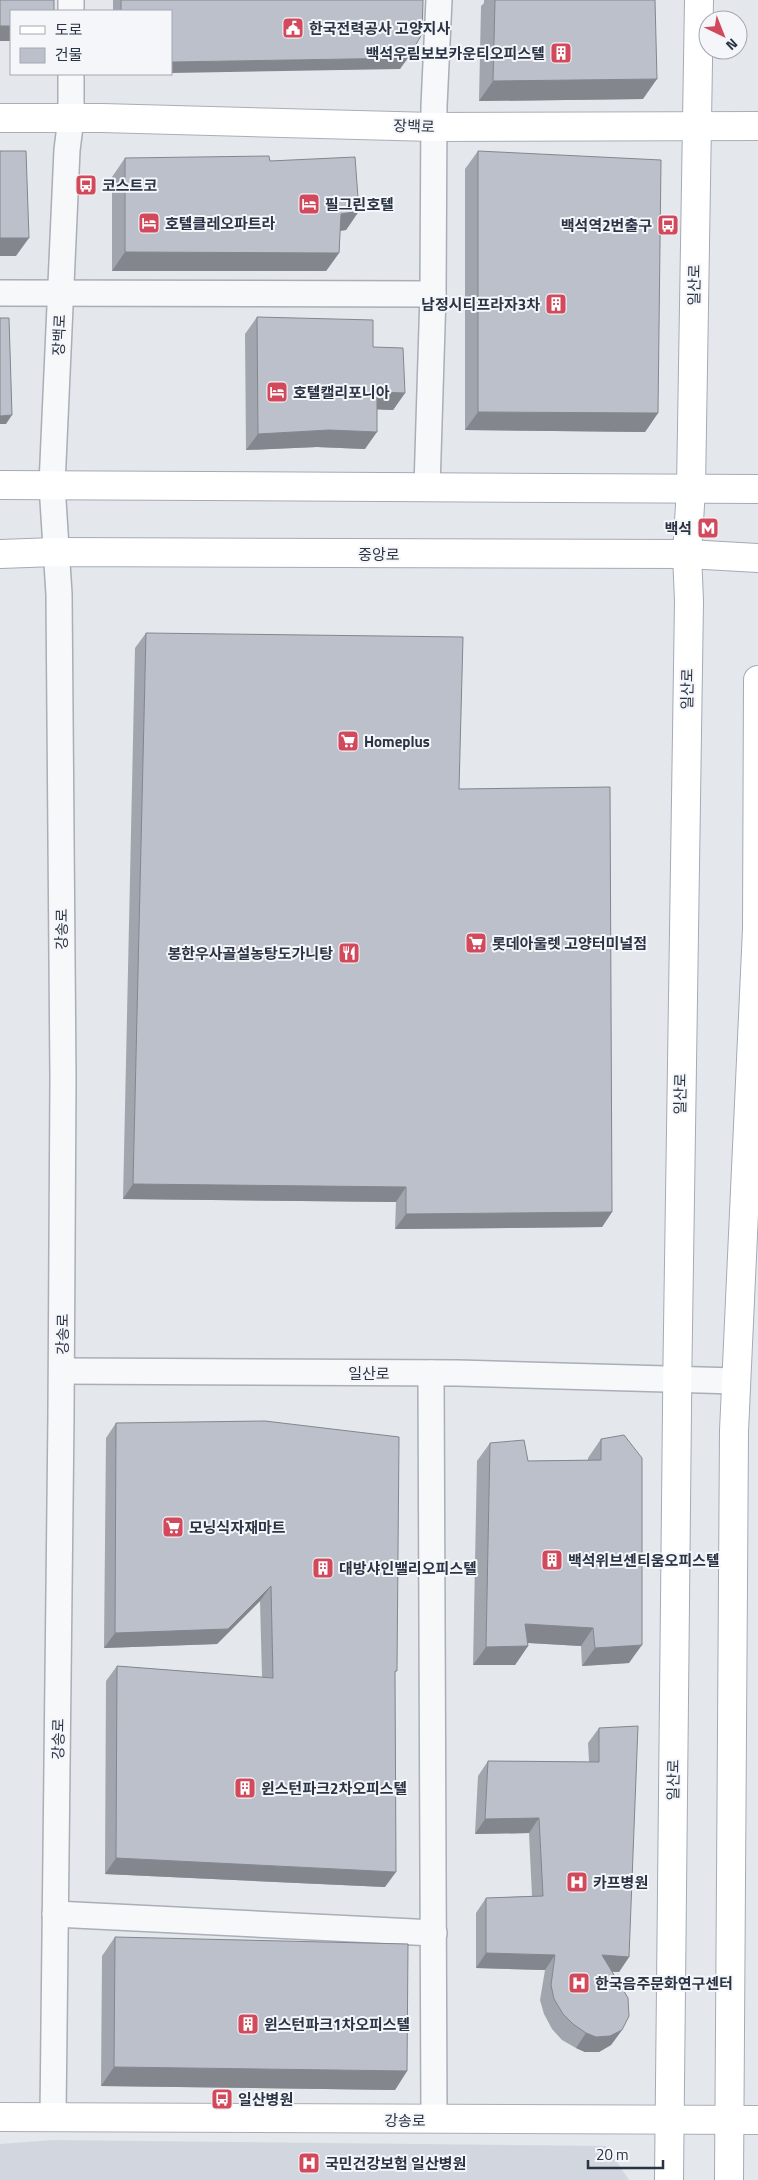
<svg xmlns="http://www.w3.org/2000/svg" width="758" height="2180" font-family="'Titillium Web','Noto Sans KR',sans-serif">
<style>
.built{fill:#d2d6de}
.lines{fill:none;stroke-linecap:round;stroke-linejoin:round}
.street-casing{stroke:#a9aeb7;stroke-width:28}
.secondary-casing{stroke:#a9aeb7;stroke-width:30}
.primary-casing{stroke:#a3abb8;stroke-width:30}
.street{stroke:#f7f8fa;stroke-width:25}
.secondary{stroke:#fff;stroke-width:28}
.primary{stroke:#fff;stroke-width:28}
.wall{fill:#a1a5ae}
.shaded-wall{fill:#83868d}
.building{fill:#bbc0ca;stroke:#83868d}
.labels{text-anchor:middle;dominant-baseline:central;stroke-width:4;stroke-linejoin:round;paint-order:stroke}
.poi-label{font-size:15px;font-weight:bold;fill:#2b3445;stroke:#f4f6f9;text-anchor:start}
.street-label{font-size:15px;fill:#2b3445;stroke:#f4f6f9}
</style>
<rect width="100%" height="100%" fill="#e4e7ec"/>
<polygon class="built" points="53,2140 606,2146 629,2180 0,2180 0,2144"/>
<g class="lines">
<g class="street-casing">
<g id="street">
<polyline points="71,11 71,0"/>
<polyline points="0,293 433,294 434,106 439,0"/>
<polyline points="427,487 433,294"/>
<polyline points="62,1371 458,1373 736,1381"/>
<polyline points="431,1373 434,2119"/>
<polyline points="55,1914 434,1933"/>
<polyline points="53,2116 61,1416 63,1079 59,594 52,485 67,150 71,118 71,74"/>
</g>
</g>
<g class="secondary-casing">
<g id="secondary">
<polyline points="0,118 102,118 433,127 758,126"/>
<polyline points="0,2117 758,2120"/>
</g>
</g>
<g class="primary-casing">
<g id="primary">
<polyline points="0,485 758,489"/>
<polyline points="0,554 55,552 687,554 758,558"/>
<path d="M669,2180C673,1654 680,1127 689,601L687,554L691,489L699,0"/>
<polyline points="729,2180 734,1431 757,929 758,680"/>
</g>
</g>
<use href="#street" class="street"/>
<use href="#secondary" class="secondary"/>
<use href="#primary" class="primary"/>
</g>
<g class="wall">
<polygon points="113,0 423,0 400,69 171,11 113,11"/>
<polygon points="484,0 655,0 643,99 479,101 481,6 484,3"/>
<polygon points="478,151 658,413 645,432 465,430 465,169"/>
<polygon points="125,158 270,161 359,211 346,230 340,231 339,253 326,271 112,271 112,177"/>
<polygon points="257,317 373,347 405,393 393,410 377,409 365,449 317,447 246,450 245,334"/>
<polygon points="146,633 459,789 612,1212 602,1227 395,1229 396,1202 123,1199 135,648"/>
<polygon points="116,1423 395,1674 385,1887 105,1874 106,1681 117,1666 262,1677 260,1601 217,1644 104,1648 106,1438"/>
<polygon points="601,1439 629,1663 582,1666 581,1646 527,1643 528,1646 515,1665 473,1665 477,1461 490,1443 528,1461 588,1460 588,1458"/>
<polygon points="599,1728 629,1957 619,1972 612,1972 622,2030 611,2045 599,2052 585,2052 576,2048 562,2040 552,2029 544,2014 540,2000 545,1970 476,1968 476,1913 486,1898 532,1896 529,1833 475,1834 478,1776 488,1761 589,1762 588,1743"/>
<polygon points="115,1937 407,2071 395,2090 101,2086 102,1956"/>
</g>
<g class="shaded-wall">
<rect x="0" y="26" width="11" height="15"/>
<polygon points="408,58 400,69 171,73 171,62"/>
<polygon points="657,79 643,99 479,101 493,81"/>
<polygon points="359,211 346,230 328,232 341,214"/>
<polygon points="0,238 29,238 16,256 0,256"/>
<polygon points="125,252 339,253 326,271 112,271"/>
<polygon points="377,392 405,393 393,410 365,409"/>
<polygon points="478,412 658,413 645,432 465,430"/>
<polygon points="12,415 6,424 0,424 0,416"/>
<polygon points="329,430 377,432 365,449 317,447 246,450 258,434"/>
<polygon points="133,1184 406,1187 396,1202 123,1199"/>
<polygon points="612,1212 602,1227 395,1229 406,1214"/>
<polygon points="271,1586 260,1601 217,1644 104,1648 115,1633"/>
<polygon points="525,1624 593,1628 581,1646 513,1642"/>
<polygon points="642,1645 629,1663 582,1666 595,1648"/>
<polygon points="528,1646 515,1665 473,1665 486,1647"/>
<polygon points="539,1818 529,1833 475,1834 485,1819"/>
<polygon points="116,1858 396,1872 385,1887 105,1874"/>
<polygon points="486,1953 555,1955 545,1970 476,1968"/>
<polygon points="602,1955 629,1957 619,1972 592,1970"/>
<polygon points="622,2030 611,2045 599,2052 585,2052 576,2048 586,2033"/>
<polygon points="114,2067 407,2071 395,2090 101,2086"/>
</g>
<g class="building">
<polygon points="0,0 54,0 54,11 11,11 11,26 0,26"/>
<polygon points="121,0 423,0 422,34 408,58 171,62 171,11 121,11"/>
<polygon points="495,0 655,0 657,79 493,81"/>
<polygon points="0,151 26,151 29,238 0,238"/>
<polygon points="478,151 661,160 658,413 478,412"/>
<polygon points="269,156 270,161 355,157 359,211 341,214 339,253 125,252 125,158"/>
<polygon points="257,317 373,320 373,347 403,348 405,393 377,392 377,432 329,430 258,434"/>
<polygon points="0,318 9,318 12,415 0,416"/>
<polygon points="146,633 463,637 459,789 610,787 612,1212 406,1214 406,1187 133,1184"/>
<polygon points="265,1421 399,1437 397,1671 395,1671 396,1872 116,1858 117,1666 273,1678 271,1586 228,1629 115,1633 116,1423"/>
<polygon points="624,1435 642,1458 642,1645 595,1648 593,1628 525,1624 528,1646 486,1647 490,1443 524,1440 528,1461 601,1460 601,1439"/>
<polygon points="638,1726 629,1957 602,1955 628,1998 629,2016 622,2030 610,2036 596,2037 586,2033 573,2024 563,2014 554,1999 551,1985 555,1955 486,1953 486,1898 543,1896 539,1818 485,1819 488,1761 599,1762 599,1728"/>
<polygon points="115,1937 408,1944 407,2071 114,2067"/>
</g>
<defs>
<g id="civic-square" transform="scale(1.125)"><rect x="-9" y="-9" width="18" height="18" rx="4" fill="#d1495b" stroke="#f4f6f9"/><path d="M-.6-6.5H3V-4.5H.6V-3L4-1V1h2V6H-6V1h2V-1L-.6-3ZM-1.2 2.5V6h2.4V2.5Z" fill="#fff"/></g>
<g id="building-square" transform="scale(1.125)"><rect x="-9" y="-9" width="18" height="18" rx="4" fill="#d1495b" stroke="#f4f6f9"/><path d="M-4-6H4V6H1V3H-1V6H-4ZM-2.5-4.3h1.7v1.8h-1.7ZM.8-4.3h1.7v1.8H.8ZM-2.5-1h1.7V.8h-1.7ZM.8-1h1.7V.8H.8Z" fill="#fff"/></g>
<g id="bus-square" transform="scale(1.125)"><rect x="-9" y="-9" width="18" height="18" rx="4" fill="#d1495b" stroke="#f4f6f9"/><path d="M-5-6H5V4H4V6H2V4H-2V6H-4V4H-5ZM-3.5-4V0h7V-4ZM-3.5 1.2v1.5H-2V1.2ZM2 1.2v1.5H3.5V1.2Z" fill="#fff"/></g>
<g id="hotel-square" transform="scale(1.125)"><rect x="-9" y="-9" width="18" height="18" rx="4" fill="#d1495b" stroke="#f4f6f9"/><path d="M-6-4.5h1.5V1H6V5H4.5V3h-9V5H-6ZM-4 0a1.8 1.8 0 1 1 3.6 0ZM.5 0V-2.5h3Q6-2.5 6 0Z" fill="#fff"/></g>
<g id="metro-square" transform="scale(1.125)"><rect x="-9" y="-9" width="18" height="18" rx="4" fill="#d1495b" stroke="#f4f6f9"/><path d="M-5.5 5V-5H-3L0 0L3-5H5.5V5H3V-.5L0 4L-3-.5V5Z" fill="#fff"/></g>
<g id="supermarket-square" transform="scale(1.125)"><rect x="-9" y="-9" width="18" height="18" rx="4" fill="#d1495b" stroke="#f4f6f9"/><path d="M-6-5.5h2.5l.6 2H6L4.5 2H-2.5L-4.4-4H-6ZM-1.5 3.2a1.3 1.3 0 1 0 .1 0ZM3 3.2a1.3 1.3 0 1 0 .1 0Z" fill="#fff"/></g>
<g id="restaurant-square" transform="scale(1.125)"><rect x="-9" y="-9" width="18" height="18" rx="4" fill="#d1495b" stroke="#f4f6f9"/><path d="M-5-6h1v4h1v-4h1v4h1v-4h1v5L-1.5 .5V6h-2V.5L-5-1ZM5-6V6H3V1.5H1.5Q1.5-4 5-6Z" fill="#fff"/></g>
<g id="hospital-square" transform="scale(1.125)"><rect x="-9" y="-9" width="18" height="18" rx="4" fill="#d1495b" stroke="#f4f6f9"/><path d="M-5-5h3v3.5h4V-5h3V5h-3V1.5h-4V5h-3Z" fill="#fff"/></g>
</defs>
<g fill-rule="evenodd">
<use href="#civic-square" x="293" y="28"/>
<use href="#building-square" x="561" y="53"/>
<use href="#bus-square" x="86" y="185"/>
<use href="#hotel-square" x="309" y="204"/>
<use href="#hotel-square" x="149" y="223"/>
<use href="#bus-square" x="668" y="225"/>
<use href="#building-square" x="556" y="304"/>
<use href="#hotel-square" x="277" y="392"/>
<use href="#metro-square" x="708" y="528"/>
<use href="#supermarket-square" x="348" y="741"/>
<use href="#supermarket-square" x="476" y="943"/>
<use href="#restaurant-square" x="349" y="953"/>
<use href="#supermarket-square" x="173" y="1527"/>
<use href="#building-square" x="552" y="1560"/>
<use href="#building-square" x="323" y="1568"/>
<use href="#building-square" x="245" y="1788"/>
<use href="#hospital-square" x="577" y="1882"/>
<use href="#hospital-square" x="579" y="1983"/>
<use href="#building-square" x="248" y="2024"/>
<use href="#bus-square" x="222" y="2099"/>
<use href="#hospital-square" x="309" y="2163"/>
</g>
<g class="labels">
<g class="poi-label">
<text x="309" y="28">한국전력공사 고양지사</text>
<text x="545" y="53" text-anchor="end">백석우림보보카운티오피스텔</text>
<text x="102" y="185">코스트코</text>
<text x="325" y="204">필그린호텔</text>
<text x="165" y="223">호텔클레오파트라</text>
<text x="652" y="225" text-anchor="end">백석역2번출구</text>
<text x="540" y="304" text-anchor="end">남정시티프라자3차</text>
<text x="293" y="392">호텔캘리포니아</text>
<text x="692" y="528" text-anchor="end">백석</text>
<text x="364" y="741">Homeplus</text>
<text x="492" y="943">롯데아울렛 고양터미널점</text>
<text x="333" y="953" text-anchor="end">봉한우사골설농탕도가니탕</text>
<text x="189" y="1527">모닝식자재마트</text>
<text x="568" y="1560">백석위브센티움오피스텔</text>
<text x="339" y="1568">대방샤인밸리오피스텔</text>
<text x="261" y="1788">윈스턴파크2차오피스텔</text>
<text x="593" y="1882">카프병원</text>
<text x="595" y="1983">한국음주문화연구센터</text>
<text x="264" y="2024">윈스턴파크1차오피스텔</text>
<text x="238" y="2099">일산병원</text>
<text x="325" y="2163">국민건강보험 일산병원</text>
</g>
<g class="street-label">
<text transform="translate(414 126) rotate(2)">장백로</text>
<text transform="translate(694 285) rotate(-89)">일산로</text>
<text transform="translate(59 335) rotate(-88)">장백로</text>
<text x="379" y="554">중앙로</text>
<text transform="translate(687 689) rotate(-89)">일산로</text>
<text transform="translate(61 929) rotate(-90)">강송로</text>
<text transform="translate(680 1094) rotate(-89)">일산로</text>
<text transform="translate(62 1334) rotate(-90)">강송로</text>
<text x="369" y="1373">일산로</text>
<text transform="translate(58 1739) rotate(-89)">강송로</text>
<text transform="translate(673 1780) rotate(-89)">일산로</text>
<text x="405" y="2120">강송로</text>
</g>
</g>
<rect x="10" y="10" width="162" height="65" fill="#f4f6f9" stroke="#a4a8b1"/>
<rect x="20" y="26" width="25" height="8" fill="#ffffff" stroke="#a4a8b1"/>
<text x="55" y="35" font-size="15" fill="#2b3445">도로</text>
<rect x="20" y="48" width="25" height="15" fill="#bbc0ca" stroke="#a4a8b1"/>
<text x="55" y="60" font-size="15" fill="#2b3445">건물</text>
<g transform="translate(723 35) rotate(137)"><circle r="24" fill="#f4f6f9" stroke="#a4a8b1"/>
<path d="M0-4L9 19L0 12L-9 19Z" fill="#d1495b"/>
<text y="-8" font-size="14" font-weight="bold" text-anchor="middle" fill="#2b3445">N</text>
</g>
<path d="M588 2160v8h75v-8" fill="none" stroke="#2b3445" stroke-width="2.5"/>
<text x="596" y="2160" font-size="15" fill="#2b3445" stroke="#f4f6f9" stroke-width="4" paint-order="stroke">20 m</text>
</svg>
